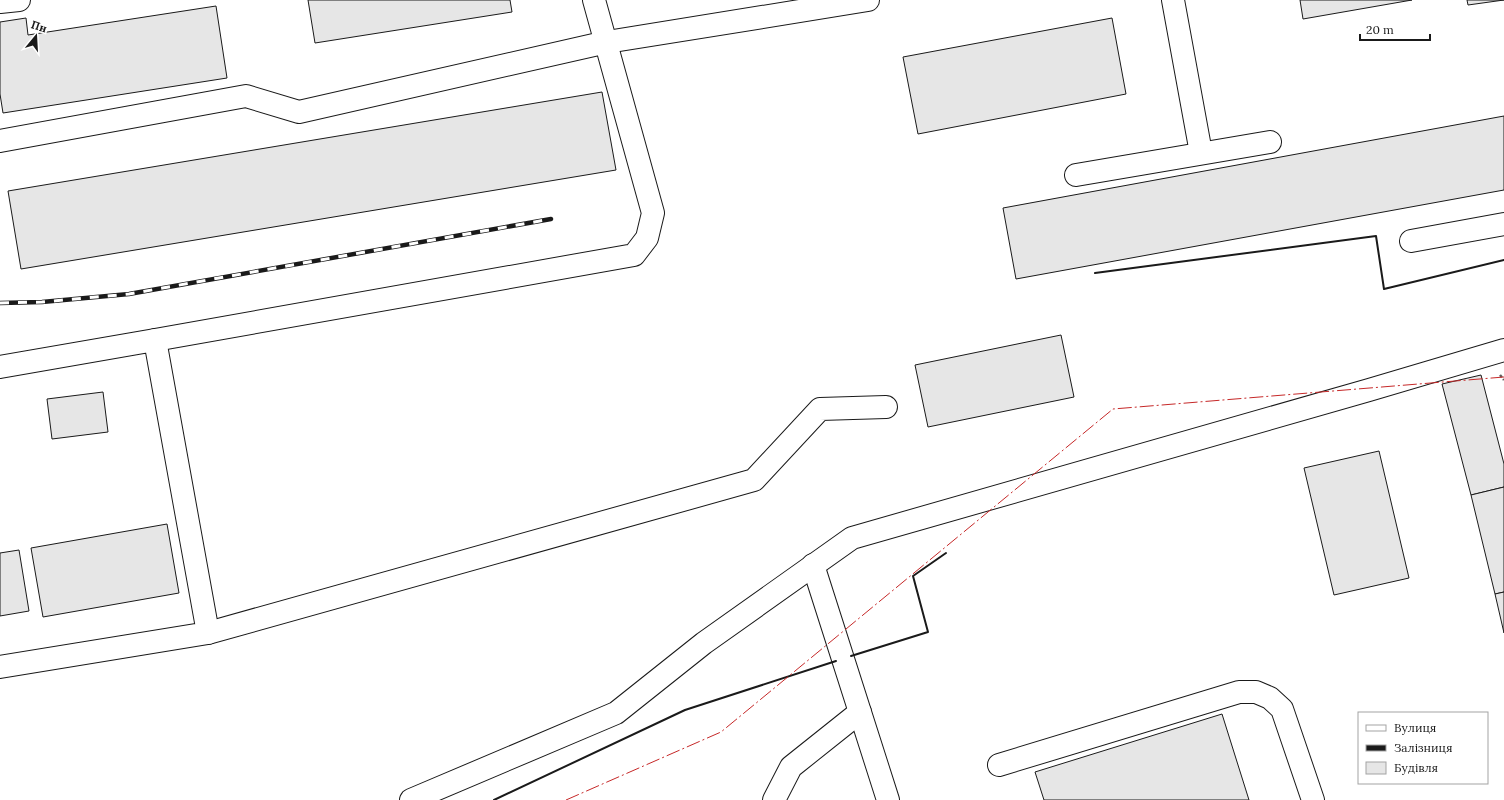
<svg xmlns="http://www.w3.org/2000/svg" width="1504" height="800" font-family="Lora,serif">
<style>
.building{fill:#e6e6e6;stroke:#1a1a1a}
.lines{fill:none;stroke-linecap:round;stroke-linejoin:round}
.minor-casing{stroke:#1a1a1a;stroke-width:24}
.path{stroke:#5f5f5f;stroke-width:2.5;stroke-dasharray:3 2;stroke-linecap:butt}
.minor{stroke:#fff;stroke-width:22}
.rail-casing{stroke:#1a1a1a;stroke-width:4.5}
.rail{stroke:#fff;stroke-width:3;stroke-dasharray:9;stroke-linecap:butt}
.wall{stroke:#1a1a1a;stroke-width:2}
.power{stroke:#c62828;stroke-width:1;stroke-dasharray:14 3 2 3;stroke-linecap:butt}
</style>
<rect width="100%" height="100%" fill="#fff"/>
<g class="building">
<polygon points="308,0 510,0 512,12 315,43"/>
<polygon points="1300,0 1412,0 1303,19"/>
<polygon points="1467,0 1504,0 1468,5"/>
<polygon points="216,6 227,78 3,113 0,94 0,22 26,18 28,35"/>
<polygon points="1112,18 1126,94 918,134 903,57"/>
<polygon points="602,92 616,170 21,269 8,191"/>
<polygon points="1504,116 1504,190 1016,279 1003,208"/>
<polygon points="1061,335 1074,397 928,427 915,365"/>
<polygon points="1481,375 1504,464 1504,487 1471,495 1442,384"/>
<polygon points="103,392 108,432 52,439 47,399"/>
<polygon points="1379,451 1409,578 1334,595 1304,468"/>
<polygon points="1504,487 1504,592 1495,594 1471,495"/>
<polygon points="167,524 179,593 43,617 31,548"/>
<polygon points="19,550 29,611 0,616 0,553"/>
<polygon points="1504,592 1504,633 1495,594"/>
<polygon points="1222,714 1249,800 1044,800 1035,772"/>
</g>
<g class="lines">
<g class="minor-casing">
<g id="minor">
<polyline points="1173,0 1201,153"/>
<polyline points="0,2 19,0"/>
<polyline points="0,141 246,96 299,112 607,42 868,0"/>
<polyline points="1076,175 1270,142"/>
<polyline points="1411,241 1504,224"/>
<polyline points="155,340 634,255 647,238 653,213 594,0"/>
<polyline points="0,367 155,340 208,633 0,667"/>
<polyline points="813,565 888,800"/>
<polyline points="208,633 754,480 820,409 886,407"/>
<polyline points="999,765 1239,692 1256,692 1270,698 1282,709 1313,800"/>
<polyline points="411,800 616,713 704,643 852,538 1369,390 1504,350"/>
<polyline points="774,800 791,767 860,712"/>
</g>
</g>
<polyline class="path" points="1500,375 1504,380"/>
<use href="#minor" class="minor"/>
<g class="rail-casing">
<polyline id="rail" points="0,303 42,302 129,294 551,219"/>
</g>
<use href="#rail" class="rail"/>
<g class="wall">
<polyline points="1095,273 1376,236 1384,289 1504,260"/>
<polyline points="851,656 928,632 913,576 946,553"/>
<polyline points="494,800 685,710 836,661"/>
</g>
<polyline class="power" points="566,800 721,732 1113,409 1504,377"/>
</g>
<rect x="1358" y="712" width="130" height="72" fill="#ffffff" stroke="#a3a3a3"/>
<rect x="1366" y="725" width="20" height="6" fill="#ffffff" stroke="#a3a3a3"/>
<text x="1394" y="732" font-size="12" fill="#1a1a1a">Вулиця</text>
<rect x="1366" y="745" width="20" height="6" fill="#1a1a1a" stroke="#a3a3a3"/>
<text x="1394" y="752" font-size="12" fill="#1a1a1a">Залізниця</text>
<rect x="1366" y="762" width="20" height="12" fill="#e6e6e6" stroke="#a3a3a3"/>
<text x="1394" y="772" font-size="12" fill="#1a1a1a">Будівля</text>
<g transform="translate(36 36) rotate(18)" stroke="#ffffff" stroke-width="3" paint-order="stroke">
<path d="M0-3L7 15L0 10L-7 15Z" fill="#1a1a1a"/>
<text y="-6" font-size="11" font-weight="bold" text-anchor="middle" fill="#1a1a1a">Пн</text>
</g>
<path d="M1360 34v6h70v-6" fill="none" stroke="#1a1a1a" stroke-width="2"/>
<text x="1366" y="34" font-size="12" fill="#1a1a1a" stroke="#ffffff" stroke-width="3" paint-order="stroke">20 m</text>
</svg>
